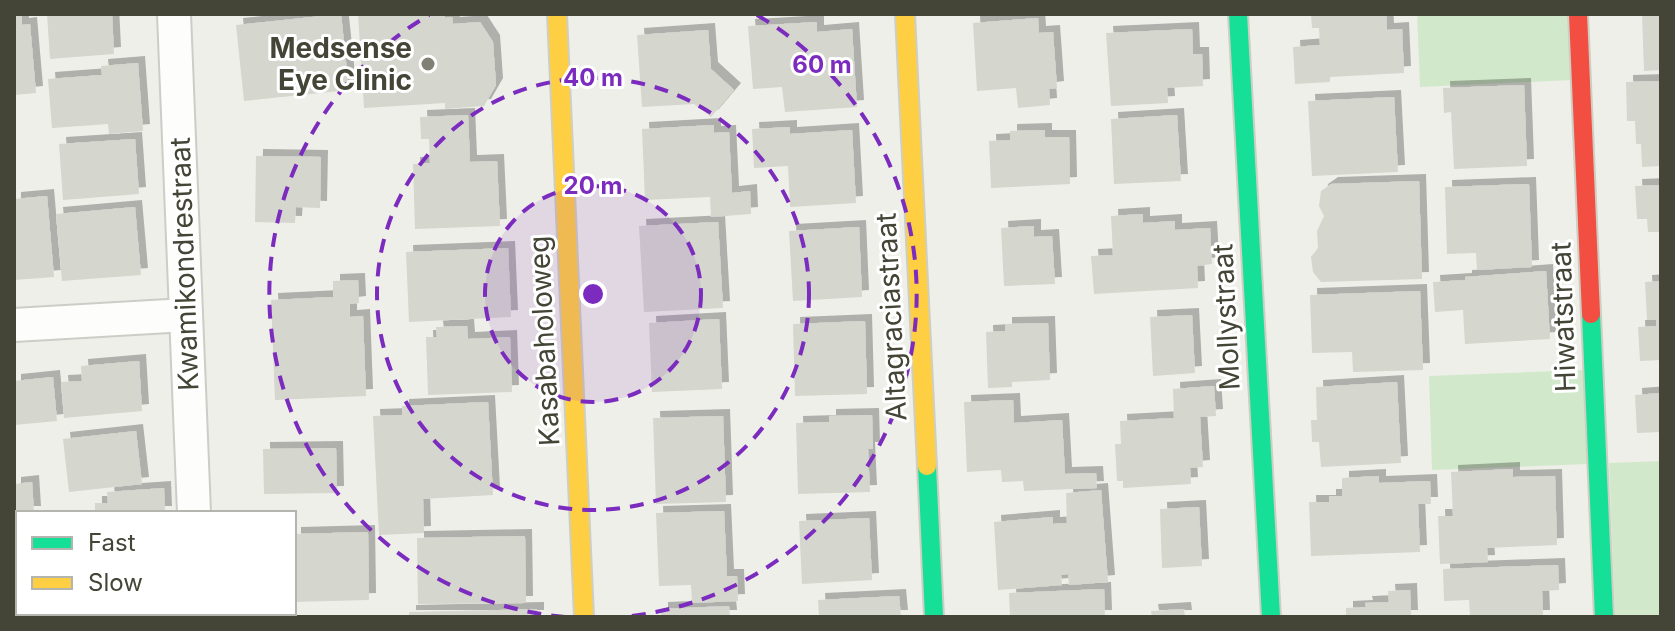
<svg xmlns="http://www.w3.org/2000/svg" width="1675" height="631" font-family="Inter,sans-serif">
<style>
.green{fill:#d1e9ca}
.building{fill:#d5d6ce;filter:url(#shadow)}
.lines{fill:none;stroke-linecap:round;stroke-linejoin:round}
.street-casing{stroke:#cdcdc7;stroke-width:36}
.fast-casing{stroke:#cecfc2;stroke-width:22}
.slow-casing{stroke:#cecfc2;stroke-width:22}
.jam-casing{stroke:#cecfc2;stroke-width:22}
.street{stroke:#fdfdfc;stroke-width:32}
.fast{stroke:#16e098;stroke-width:18}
.slow{stroke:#ffcf43;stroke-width:18}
.jam{stroke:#f24e42;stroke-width:18}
.ring{fill:none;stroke:#7b2cbf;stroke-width:4;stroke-dasharray:14 10}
.poi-dot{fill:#808075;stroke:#fff;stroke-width:3}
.labels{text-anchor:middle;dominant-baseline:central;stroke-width:6;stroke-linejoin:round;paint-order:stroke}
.poi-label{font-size:28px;font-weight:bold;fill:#444536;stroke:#fff;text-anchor:end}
.street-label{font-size:28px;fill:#444536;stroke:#fff}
.centre{fill:#7b2cbf;stroke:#fff;stroke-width:4}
.ring-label{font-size:24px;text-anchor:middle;font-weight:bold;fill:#7b2cbf;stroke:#fff;stroke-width:6;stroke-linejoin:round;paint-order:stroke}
</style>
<defs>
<filter id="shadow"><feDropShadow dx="7" dy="-7" stdDeviation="0" flood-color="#0004"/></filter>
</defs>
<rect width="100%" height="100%" fill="#efefe9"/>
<g class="green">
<polygon points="1417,14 1569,14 1572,80 1420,87"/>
<polygon points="1584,370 1588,464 1432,470 1429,376"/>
<polygon points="1661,461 1661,617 1615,617 1609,463"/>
</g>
<g class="building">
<polygon points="14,14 22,14 22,25 30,24 36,93 14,95"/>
<polygon points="47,14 112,14 114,54 50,59"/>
<polygon points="341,14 349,90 244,101 236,25"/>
<polygon points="358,14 445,14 445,18 452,17 453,24 480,22 493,42 496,85 484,106 445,109 445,103 364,108"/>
<polygon points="1311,14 1386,14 1387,30 1402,29 1404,73 1330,77 1330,82 1295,84 1293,47 1320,45 1319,28 1312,28"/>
<polygon points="1642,14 1661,14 1661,70 1644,71"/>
<polygon points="1038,18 1039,33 1053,32 1057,88 1049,89 1050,105 1018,108 1016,88 977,91 973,23"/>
<polygon points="817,22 817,32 852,29 857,107 785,112 782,87 753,89 748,26"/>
<polygon points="1192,29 1193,54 1202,54 1203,86 1167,88 1168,103 1111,106 1106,33"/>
<polygon points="708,30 711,69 734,90 711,117 694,104 642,107 637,35"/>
<polygon points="138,63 143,131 109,134 108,124 52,128 48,79 102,75 101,66"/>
<polygon points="1659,81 1661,166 1642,167 1641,144 1636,144 1635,121 1627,121 1626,82"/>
<polygon points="1524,85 1527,166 1454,169 1451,112 1444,113 1443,88"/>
<polygon points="1394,97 1398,172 1312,176 1308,101"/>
<polygon points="468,115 470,162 497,161 500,226 415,229 413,164 430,163 429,139 421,139 420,117"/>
<polygon points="1177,115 1181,181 1114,184 1111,119"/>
<polygon points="714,125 714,133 729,132 732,193 750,191 751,214 711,217 710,197 645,200 642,129"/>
<polygon points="790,127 790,134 852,130 856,203 790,207 788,166 754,168 752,129"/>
<polygon points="1045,130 1045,137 1069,137 1070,184 991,188 989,141 1010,140 1010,131"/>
<polygon points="135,139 139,194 63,200 59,144"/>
<polygon points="256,156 321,157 320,208 296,207 295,223 255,222"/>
<polygon points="1419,181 1422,279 1321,282 1313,272 1311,257 1318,248 1317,231 1324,216 1319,206 1321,191 1331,184"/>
<polygon points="1529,184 1532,267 1477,270 1476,253 1447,254 1445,187"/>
<polygon points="1661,185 1661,232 1648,232 1647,219 1637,219 1635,186"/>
<polygon points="47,196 54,277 14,280 14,199"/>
<polygon points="135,207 141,275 62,281 56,214"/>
<polygon points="1143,214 1143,223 1175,221 1175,230 1210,228 1212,264 1197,266 1198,288 1094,294 1091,256 1113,255 1111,216"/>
<polygon points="718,222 723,308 644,312 639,226"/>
<polygon points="1034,226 1034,237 1052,236 1055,284 1004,286 1001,228"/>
<polygon points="859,227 862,297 793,301 789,231"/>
<polygon points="508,248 511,317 409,322 406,252"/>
<polygon points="1546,271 1550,339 1465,344 1463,310 1435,312 1433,282 1465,280 1465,277"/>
<polygon points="358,280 359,303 350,304 350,317 363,316 366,396 275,400 271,300 333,297 333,281"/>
<polygon points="1661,281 1661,360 1640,361 1638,327 1656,326 1656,320 1647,320 1645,282"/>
<polygon points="1420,291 1423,370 1353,372 1352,352 1312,353 1310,295"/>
<polygon points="1192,315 1195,373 1153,376 1150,317"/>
<polygon points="719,319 722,389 652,392 649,323"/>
<polygon points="865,321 867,394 795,396 793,324"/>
<polygon points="1048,323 1050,380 1012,382 1012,387 988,388 986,332 1005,331 1005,324"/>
<polygon points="467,326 468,339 510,337 512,392 428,395 426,337 437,337 436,327"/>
<polygon points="139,361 142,411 64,418 61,382 82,381 81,366"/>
<polygon points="53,377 57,421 14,425 14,381"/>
<polygon points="1397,382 1401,463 1321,467 1319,442 1312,442 1311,420 1317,420 1316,387"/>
<polygon points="1214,386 1216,416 1200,417 1203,467 1190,468 1191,484 1123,488 1123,481 1117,481 1115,444 1121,444 1120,421 1174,418 1173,389"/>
<polygon points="1661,393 1661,432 1637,433 1635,395"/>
<polygon points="1013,400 1014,423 1062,420 1065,474 1096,473 1097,488 1024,491 1023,481 1002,482 1001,470 967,472 964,402"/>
<polygon points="488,402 493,495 423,499 424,533 379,535 373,416 402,415 402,406"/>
<polygon points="872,415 873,449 868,449 870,492 798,494 796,423 829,422 829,416"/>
<polygon points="723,416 726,502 656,504 653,418"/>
<polygon points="136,431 142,484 69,492 63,439"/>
<polygon points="336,448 337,493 264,494 263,449"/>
<polygon points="1513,469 1513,477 1555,476 1557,545 1487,548 1488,562 1440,564 1438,516 1453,516 1451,472"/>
<polygon points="1379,476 1379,483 1430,481 1431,504 1418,504 1420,552 1311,556 1309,502 1329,502 1329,496 1342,496 1342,478"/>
<polygon points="32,482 34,513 18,513 18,533 14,533 14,484"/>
<polygon points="164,488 165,513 95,513 95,503 108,503 107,492"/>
<polygon points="1101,490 1108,582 1069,585 1068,574 1061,575 1062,585 998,590 994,522 1053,517 1053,524 1067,523 1066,493"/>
<polygon points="1199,507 1202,566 1162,568 1160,509"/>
<polygon points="724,511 727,576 737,576 738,601 692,603 691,585 659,586 656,513"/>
<polygon points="869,518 872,580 802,584 799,521"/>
<polygon points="368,532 369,600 294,602 294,534"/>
<polygon points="525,536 526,603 418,604 417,538"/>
<polygon points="14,543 18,543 18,613 61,613 62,617 14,617"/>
<polygon points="1558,565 1559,590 1542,591 1543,617 1470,617 1469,600 1444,601 1443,569"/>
<polygon points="1104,589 1105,617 1010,617 1009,593"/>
<polygon points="1410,590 1411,617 1346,617 1346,608 1366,607 1365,603 1389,602 1388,591"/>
<polygon points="899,596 901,617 819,617 818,600"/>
<polygon points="729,606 730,617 661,617 661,609"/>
<polygon points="537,609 537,617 409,617 409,612"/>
<polygon points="1184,609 1185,617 1152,617 1151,611"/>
<rect x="80" y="613" width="88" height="4"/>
</g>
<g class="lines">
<g class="street-casing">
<g id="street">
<polyline points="174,14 194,513"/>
<polyline points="14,325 186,315"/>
<polyline points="199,613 199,617"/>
</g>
</g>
<g class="fast-casing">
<g id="fast">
<polyline points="1238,14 1271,617"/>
<polyline points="1591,314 1604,617"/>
<polyline points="927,466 934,617"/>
</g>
</g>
<g class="slow-casing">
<g id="slow">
<polyline points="557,14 584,617"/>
<polyline points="905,14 927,466"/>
</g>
</g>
<g class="jam-casing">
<polyline id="jam" points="1578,14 1591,314"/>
</g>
<use href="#street" class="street"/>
<use href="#fast" class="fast"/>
<use href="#slow" class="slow"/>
<use href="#jam" class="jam"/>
</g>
<circle cx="593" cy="294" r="108" fill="#7b2cbf" fill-opacity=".12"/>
<g class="ring">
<circle cx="593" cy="294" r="108"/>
<circle cx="593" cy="294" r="216"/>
<path d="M565 617A324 324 0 0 1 429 15M757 15A324 324 0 0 1 621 617"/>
</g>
<circle class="poi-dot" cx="428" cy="64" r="8"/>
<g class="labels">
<g class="poi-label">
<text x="412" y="48">Medsense<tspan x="412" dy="32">Eye Clinic</tspan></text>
</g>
<g class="street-label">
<text transform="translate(184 264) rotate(-92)">Kwamikondrestraat</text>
<text transform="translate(891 317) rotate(-93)">Altagraciastraat</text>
<text transform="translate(1226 317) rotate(-93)">Mollystraat</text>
<text transform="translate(1563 317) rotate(-92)">Hiwatstraat</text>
<text transform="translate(544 341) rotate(-93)">Kasabaholoweg</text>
</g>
</g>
<circle cx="593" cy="294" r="12" class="centre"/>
<g class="ring-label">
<text x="822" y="73">60 m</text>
<text x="593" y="86">40 m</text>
<text x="593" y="194">20 m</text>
</g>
<rect width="1675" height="631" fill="none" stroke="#444536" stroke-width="32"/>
<rect x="16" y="511" width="280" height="104" fill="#ffffff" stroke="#b4b5af" stroke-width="2"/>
<rect x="32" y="537" width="40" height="12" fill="#16e098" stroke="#b4b5af" stroke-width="2"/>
<text x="88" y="551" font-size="24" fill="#444536">Fast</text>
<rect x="32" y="577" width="40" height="12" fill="#ffcf43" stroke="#b4b5af" stroke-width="2"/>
<text x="88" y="591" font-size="24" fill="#444536">Slow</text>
</svg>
